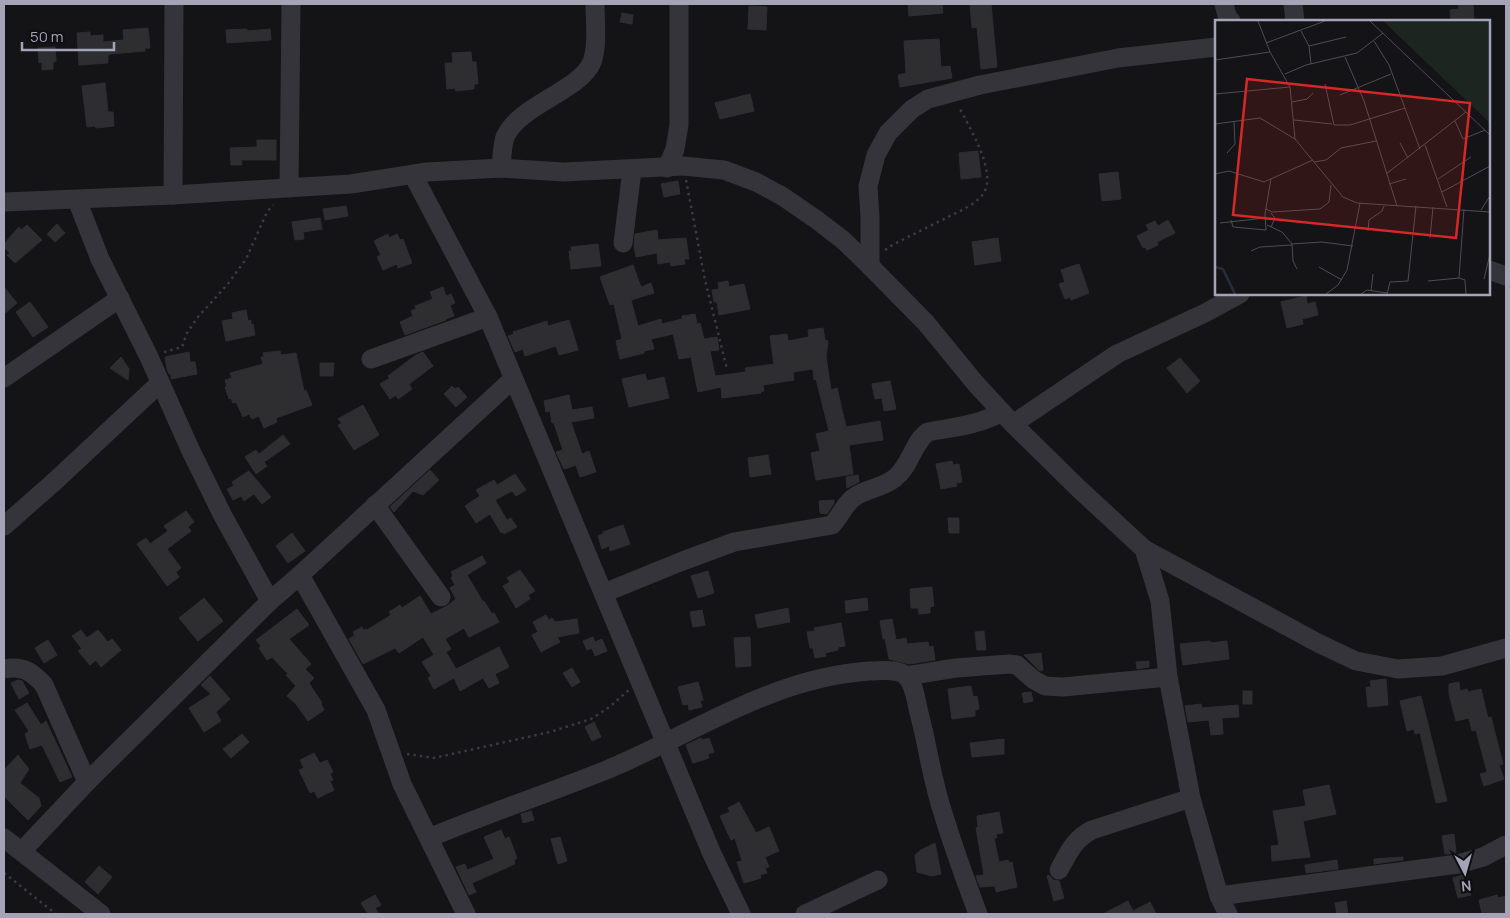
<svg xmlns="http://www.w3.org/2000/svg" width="1510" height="918" font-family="Manrope,sans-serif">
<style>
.building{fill:#2e2e31;stroke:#2e2d31}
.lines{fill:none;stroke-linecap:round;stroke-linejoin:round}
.path{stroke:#3a3a41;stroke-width:2.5;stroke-dasharray:2.5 4;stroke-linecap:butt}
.minor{stroke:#35343a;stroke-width:19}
.inset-river{fill:none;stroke:#282d3a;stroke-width:2.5}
.inset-road{fill:none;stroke:#4e4d55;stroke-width:1}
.view{fill:#d62828;fill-opacity:0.15;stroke:#d62828;stroke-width:2.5}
.inset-edge{fill:none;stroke:#a4a4b6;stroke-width:2.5}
</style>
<rect width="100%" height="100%" fill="#141315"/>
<g class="building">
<polygon points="908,4 942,4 943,13 909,16"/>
<polygon points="970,4 991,4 997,67 981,69 977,27 972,28"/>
<polygon points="1458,4 1473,4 1474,21 1451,21 1450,10 1459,9"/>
<polygon points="749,6 767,7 766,30 748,29"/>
<polygon points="622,13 633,15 632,24 620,22"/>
<polygon points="148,28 150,48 145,48 145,51 110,54 108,55 108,63 79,65 77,33 90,32 90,36 103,35 103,42 124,40 123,30"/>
<polygon points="247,29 247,31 270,29 271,40 227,43 226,30"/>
<polygon points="939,39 941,67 950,66 952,78 900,87 898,75 906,73 904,41"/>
<polygon points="55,47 56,61 53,62 53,69 42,70 42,62 39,63 38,48"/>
<polygon points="471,52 472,62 476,62 478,84 474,84 474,89 456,91 455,88 447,89 445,63 453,63 452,53"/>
<polygon points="105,83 108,112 113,112 114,126 96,128 95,126 87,127 82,86"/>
<polygon points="750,94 754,111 720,119 715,103"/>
<polygon points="257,140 276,140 276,160 241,160 242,165 231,165 230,148 257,147"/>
<polygon points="978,151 981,177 961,179 959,153"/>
<polygon points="1118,172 1121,199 1102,201 1099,174"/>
<polygon points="678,181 680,194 664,197 661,184"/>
<polygon points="346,206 348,216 325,220 323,209"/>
<polygon points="320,218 322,229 303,232 304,239 295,240 292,222"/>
<polygon points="1168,220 1175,233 1157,242 1158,245 1147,250 1145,247 1143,248 1137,236 1149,230 1146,225 1155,221 1158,226"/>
<polygon points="57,224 65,233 55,242 47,234"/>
<polygon points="27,225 42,240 15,263 7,255 10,253 4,247 4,244 19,227 21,230"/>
<polygon points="657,230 658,240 686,238 689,259 684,259 685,264 671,266 670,262 658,264 657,253 636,257 634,246 635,234"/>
<polygon points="388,234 389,238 397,234 400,240 403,239 412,263 398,268 397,264 383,270 377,257 381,255 374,241"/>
<polygon points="998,238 1001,261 975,265 972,242"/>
<polygon points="598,244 601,266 571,269 569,251 572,251 571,247"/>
<polygon points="1079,264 1089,293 1071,300 1070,297 1065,299 1059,284 1065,282 1061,270"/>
<polygon points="633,265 641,287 651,283 654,293 631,300 638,326 661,319 662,324 682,319 682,316 695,314 697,324 700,323 704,339 717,337 719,350 710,351 715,376 746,372 745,368 774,364 770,336 787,334 788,341 809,337 808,330 823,328 825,340 828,341 826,357 831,390 837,388 846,427 880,421 883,440 849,445 853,474 816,480 811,453 820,451 816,434 829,431 816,379 814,380 813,369 793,372 794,380 763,385 764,391 760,392 761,393 722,398 721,387 698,392 691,357 679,359 673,334 651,339 654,349 644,351 644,353 620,359 616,341 622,339 614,304 610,305 600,277"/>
<polygon points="728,281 729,287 744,284 750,309 719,315 717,302 714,302 712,290 719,289 718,283"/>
<polygon points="4,287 17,303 4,314"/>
<polygon points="443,287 446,296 451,294 455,303 450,305 454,316 446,319 446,320 405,335 400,322 413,316 411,311 416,309 415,306 433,299 430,292"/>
<polygon points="1306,296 1307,304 1315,302 1318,315 1302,319 1303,324 1287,328 1281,302"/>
<polygon points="30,302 48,327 33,337 16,312"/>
<polygon points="246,310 248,321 251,320 251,325 253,324 255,335 226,341 222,321 233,319 232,313"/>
<polygon points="569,320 578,350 559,355 556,346 525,356 523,349 515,352 508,336 514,334 513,332 547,321 548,326"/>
<polygon points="280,351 281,355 296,353 304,391 306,390 312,405 276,418 277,422 264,428 259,416 252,419 249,414 243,417 236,402 233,403 231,398 229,399 225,387 227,387 225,380 232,378 230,373 263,364 261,357 264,357 263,353"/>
<polygon points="189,352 190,362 195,362 197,374 171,379 171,374 169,374 167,369 165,357"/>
<polygon points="423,352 433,366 409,384 412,389 398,399 396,395 390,399 380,384 390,378 388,376 416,355"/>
<polygon points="121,357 129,369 128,380 110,368"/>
<polygon points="1180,358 1200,381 1187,393 1167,368"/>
<polygon points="320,363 334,363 333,376 320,376"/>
<polygon points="645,374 647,381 664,377 669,398 629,407 622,379"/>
<polygon points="890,381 896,409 884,411 882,398 875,399 872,384"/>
<polygon points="452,386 455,389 458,387 467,397 456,407 444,394"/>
<polygon points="569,395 572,410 592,407 594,418 571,422 582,454 589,451 596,472 580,477 576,465 564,469 556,452 563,450 554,423 552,423 550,411 546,412 544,401"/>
<polygon points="363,405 379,435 354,450 338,425 342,423 338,419"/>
<polygon points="283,435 290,444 264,462 267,466 256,474 245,457 256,450 259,454"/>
<polygon points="768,455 771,474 750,477 748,458"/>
<polygon points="952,461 953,465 959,464 962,482 956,483 957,486 941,489 936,464"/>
<polygon points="430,470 439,480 423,495 413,491 394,512 390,507"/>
<polygon points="249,471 271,497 262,504 254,494 244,501 241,496 233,500 227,489 234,486 232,482"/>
<polygon points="515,474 526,490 516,496 512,491 495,500 507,520 511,518 517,527 504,534 503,532 501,533 490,514 476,523 465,506 480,496 476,490 494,480 497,485"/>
<polygon points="858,475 859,482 847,488 846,477"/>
<polygon points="834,500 834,503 827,514 820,513 819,501"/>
<polygon points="186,511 194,522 188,527 191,531 167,549 181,568 176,572 179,577 167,586 137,544 146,538 150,544 168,531 164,526"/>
<polygon points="948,518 959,518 959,533 949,533"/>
<polygon points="623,525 630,544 610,551 609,546 602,549 598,536 603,534 603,532"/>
<polygon points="292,533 305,551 288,563 276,546"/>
<polygon points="482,556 486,563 467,575 483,602 484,601 492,614 494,613 499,622 469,637 464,628 445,639 451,649 446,652 456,669 499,647 509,667 495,674 499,683 489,688 483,678 460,691 454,678 434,689 428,678 431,676 422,662 434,655 423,637 399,653 395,648 363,664 349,639 355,635 353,632 362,627 363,630 366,629 367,630 391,615 389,612 400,605 402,608 420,596 431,614 447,606 456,599 450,588 455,585 451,578 453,576 451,572"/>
<polygon points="520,570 535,591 528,595 530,599 516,608 503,586 510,582 507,578"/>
<polygon points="708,571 714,593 698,598 691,576"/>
<polygon points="932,587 934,606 930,607 930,613 919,614 918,608 911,608 910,589"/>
<polygon points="204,598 223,621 198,641 179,618"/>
<polygon points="867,598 868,610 846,613 845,601"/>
<polygon points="788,608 790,622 758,628 755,615"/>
<polygon points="297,609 309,625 289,639 311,664 305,669 314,678 309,683 322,703 321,704 324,710 308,721 296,704 287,696 296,686 286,675 288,674 272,657 267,660 259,648 261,646 256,640"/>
<polygon points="702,610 705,625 693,627 690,612"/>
<polygon points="546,615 549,620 552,618 555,622 577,619 579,633 557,637 560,642 541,652 532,635 538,632 533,622"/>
<polygon points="892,619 896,640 906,638 907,644 928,642 929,647 933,646 935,660 909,664 889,659 885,638 883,639 880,621"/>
<polygon points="841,623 845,646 838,647 838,650 825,653 826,656 815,658 813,648 810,648 807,632 815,631 814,628"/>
<polygon points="81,630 87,638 98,630 108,642 112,639 121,650 101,667 96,660 90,665 78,651 82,649 72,636"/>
<polygon points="984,631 986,650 977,650 975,632"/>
<polygon points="593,637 595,642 602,639 607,651 595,656 592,648 587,650 583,641"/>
<polygon points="750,637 751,666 736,667 734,638"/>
<polygon points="48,640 57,655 44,663 35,648"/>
<polygon points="1210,641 1211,643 1227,641 1229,659 1183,665 1180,644"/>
<polygon points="1041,653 1043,670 1040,671 1024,655"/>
<polygon points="1149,661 1149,667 1137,669 1136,662"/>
<polygon points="572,668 580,682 572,687 563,673"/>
<polygon points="210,676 230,699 216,712 221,721 204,732 189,708 211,694 201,685"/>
<polygon points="1386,679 1388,705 1368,707 1366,687 1371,687 1370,681"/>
<polygon points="18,680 22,681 29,693 19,699 11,683"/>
<polygon points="698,682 703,700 700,701 702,707 689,710 688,704 683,705 678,687"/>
<polygon points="1459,682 1460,691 1467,689 1468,692 1481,689 1488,718 1491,717 1503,764 1499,765 1504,779 1484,786 1480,774 1487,772 1476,730 1472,731 1469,718 1456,721 1449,694 1449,684"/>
<polygon points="971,686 973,697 977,696 979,709 975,710 975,716 952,719 948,689"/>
<rect x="1243" y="691" width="9" height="13"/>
<polygon points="1031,692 1033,701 1024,703 1022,693"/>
<polygon points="1421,696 1447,801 1436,803 1420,733 1415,734 1414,729 1407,731 1400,701"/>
<polygon points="27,703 41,725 46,721 72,777 60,782 42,745 30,749 25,734 29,731 15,710"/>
<polygon points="1201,704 1202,708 1238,705 1239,717 1222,718 1223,734 1211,735 1209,720 1188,722 1185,706"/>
<polygon points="594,722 601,737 592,741 585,727"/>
<polygon points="242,734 249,742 231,758 223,749"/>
<polygon points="701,738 702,740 709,738 714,752 708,754 709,758 693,763 686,745"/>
<polygon points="1004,739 1004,754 972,757 970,743"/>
<polygon points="314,753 320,763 327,760 333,772 330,774 333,780 330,781 334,790 318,798 314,791 310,793 299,770 304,768 300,760"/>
<polygon points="18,755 29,769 20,783 39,798 41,806 28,820 4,796 4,770"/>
<polygon points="1329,785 1336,814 1303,821 1310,857 1272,861 1271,846 1279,845 1273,811 1306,806 1303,790"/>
<polygon points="739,802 756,833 769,827 779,851 765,857 769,867 765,868 767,873 760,875 761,878 744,883 737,862 742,861 735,838 731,840 720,816 730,812 728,808"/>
<polygon points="531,811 534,820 523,823 521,814"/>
<polygon points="999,812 1003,833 996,834 997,838 994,838 999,862 1008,860 1009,863 1012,862 1017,887 996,892 995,886 980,887 976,876 984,875 976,828 978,827 977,816"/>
<polygon points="501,830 505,839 509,837 517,858 514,860 515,864 472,883 476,892 469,895 456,867 465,864 467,870 494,859 484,837"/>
<polygon points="1454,834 1456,853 1445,854 1442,836"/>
<polygon points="560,837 567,861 558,864 551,839"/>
<polygon points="935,843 941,874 932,876 917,872 915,855 921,850"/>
<polygon points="1403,857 1403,860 1374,864 1374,859"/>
<polygon points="1337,860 1338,869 1306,873 1305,865"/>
<polygon points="99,866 112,877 98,894 85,882"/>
<polygon points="1466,874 1471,895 1458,898 1453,878"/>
<polygon points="1049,875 1053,880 1059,881 1064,898 1054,901 1047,876"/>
<polygon points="375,895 381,905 375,908 379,914 368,914 361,903"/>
<polygon points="1497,895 1498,898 1506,896 1506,914 1486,914 1485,912 1482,913 1479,900"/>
<polygon points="1128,901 1133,911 1150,902 1156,914 1103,914"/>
<polygon points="1346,901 1348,914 1337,914 1335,903"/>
</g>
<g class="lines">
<g class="path">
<polyline points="686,180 705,280 727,369"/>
<path d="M885,250L894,244L964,209C971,205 978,201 983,194C998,173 969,127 959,107"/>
<polyline points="164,352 182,347 187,333 197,318 227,285 246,259 267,212 273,205"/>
<polyline points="407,754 434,758 550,732 591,719 608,708 629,690"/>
<polyline points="4,873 56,914"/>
</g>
<g class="minor">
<polyline points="1224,4 1228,19 1231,21"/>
<polyline points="1293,4 1295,21"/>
<path d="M501,168C502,158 502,146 505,137C519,105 580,91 592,62C598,45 595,22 595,4"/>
<polyline points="667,168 675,149 679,125 679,4"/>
<polyline points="413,175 488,317 712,854 741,914"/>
<polyline points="289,188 291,4"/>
<polyline points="173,195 174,4"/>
<polyline points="77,200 100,259 149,357 190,449 223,516 270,601"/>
<polyline points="4,202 173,195 351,184 427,172 501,168 564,172 683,166 724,170 756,182 782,196 817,220 843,240 870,266 926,323 976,384 1013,424 1077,487 1144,549 1160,601 1168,677 1191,798 1219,896 1228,914"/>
<polyline points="623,243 632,170"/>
<polyline points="870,266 870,217 868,186 876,155 888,133 912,109 928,99 980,85 1118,58 1216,47"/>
<polyline points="1489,270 1506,276"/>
<polyline points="371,359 488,317"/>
<polyline points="4,378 120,298"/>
<polyline points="1013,424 1117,354 1205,313 1240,294"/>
<polyline points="375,505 441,597"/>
<polyline points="4,526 54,482 160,383"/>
<polyline points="1144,549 1318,643 1356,661 1398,669 1442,666 1506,648"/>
<polyline points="300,575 376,710 402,784 466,914"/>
<path d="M604,593L680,562L734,542L832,525C841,516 845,502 856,496C869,488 882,488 895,478C911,465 913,442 928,432C954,427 979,425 1002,412"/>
<path d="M4,669C23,665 32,672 44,685L87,782"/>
<polyline points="906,676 956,668 1009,664 1017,665 1034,680 1045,686 1063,687 1168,677"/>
<polyline points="4,838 101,914"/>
<path d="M429,838C486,814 546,794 604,771C692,735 772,677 870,671C881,671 899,668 907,677C915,686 916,701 919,713C928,746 932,781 943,813C953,847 966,881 978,914"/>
<polyline points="22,851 87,782 270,601 300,575 513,379"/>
<path d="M1059,870C1069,852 1073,840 1092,830L1191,798"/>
<polyline points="1219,896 1458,864 1483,857 1506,845"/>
<polyline points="805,914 878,880"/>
</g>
</g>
<g transform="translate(1215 20)">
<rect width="275" height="275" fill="#141315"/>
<path d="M168,1H275V103L189,21Z" fill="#1d2520"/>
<path class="inset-river" d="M0,247L8,249L20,274"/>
<path class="inset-road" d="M43,1L55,32L75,67L80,119L128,177L142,183L275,192M155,1L275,115M86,11L94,26L96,44M159,21L174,45L205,129M51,23L110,1M94,26L131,17M130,37L149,81L182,186M0,40L55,32M70,54L91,45L142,33L168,13M110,64L119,105H135L190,88M0,74L75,67M125,75L176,54M77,82L92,79L98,73M79,100L117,104M240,101L248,119L270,110M0,104L45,98L80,119M185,123L193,138M210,125L232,187M12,133L20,124L19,102M99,142L111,140L126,128L161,121M0,154L14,151L49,162L98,140M171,154L251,92M223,159L256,137M174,164L191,159M227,172L275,146M51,189L57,192L105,189L114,182L116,165M249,189L244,258L250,260L251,274M266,190L275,176M56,193L60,198L56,207M16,200L18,207L51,210L50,194L56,159M5,203L50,198M52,205L67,212L77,224L107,222L138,226M153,211L154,200L167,191L169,186M215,218L218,187M77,224L78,241L82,249M36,231L45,227L77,225M104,247L127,260M269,259L275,234M213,261L244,258M156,271L158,254M111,274L123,265L132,250L145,183M146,274L152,270L172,273M172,274L175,262L193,261L201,186"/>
<path class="view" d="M32,59L255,83L241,218L18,195Z"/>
<rect width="275" height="275" class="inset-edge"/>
</g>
<rect width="1510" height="918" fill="none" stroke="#a4a4b6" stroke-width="10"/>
<g transform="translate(1465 873) rotate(174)" stroke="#0f0e10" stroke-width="4" paint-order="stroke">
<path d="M0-4L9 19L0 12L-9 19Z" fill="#a4a4b6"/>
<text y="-8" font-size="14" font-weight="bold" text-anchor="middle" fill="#a4a4b6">N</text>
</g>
<path d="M22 42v8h92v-8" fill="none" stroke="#a4a4b6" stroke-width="2.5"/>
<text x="30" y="42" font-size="15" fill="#a4a4b6" stroke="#0f0e10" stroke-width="4" paint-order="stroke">50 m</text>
</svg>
